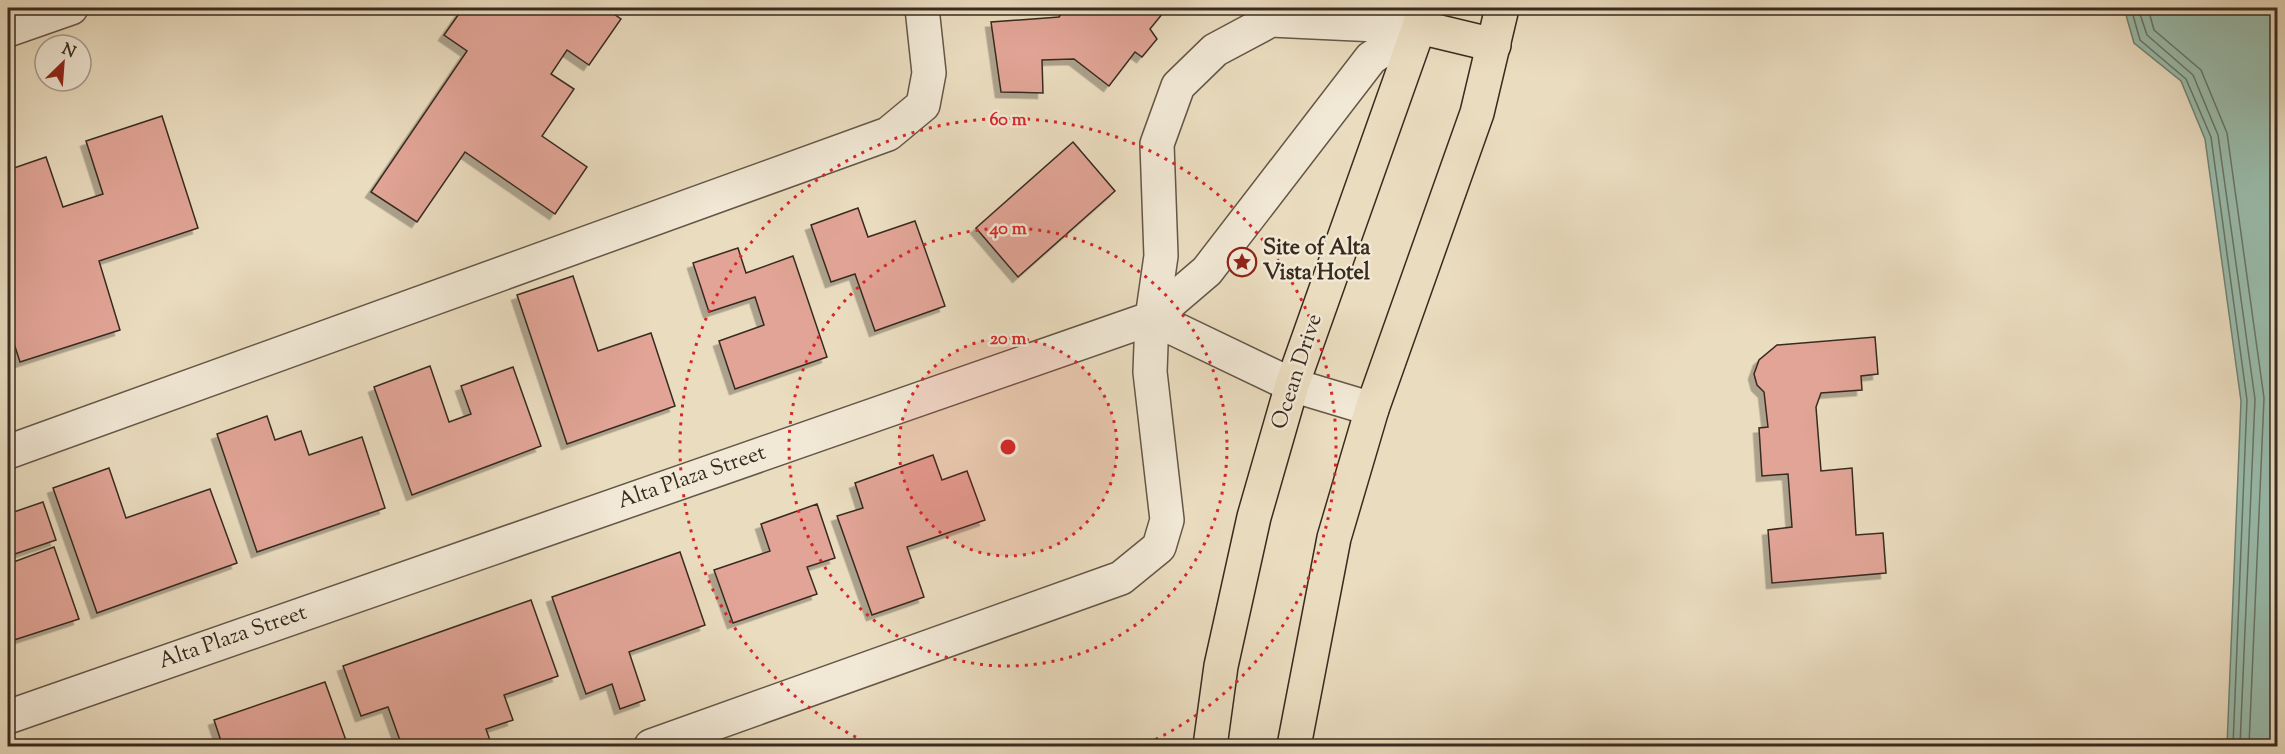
<svg xmlns="http://www.w3.org/2000/svg" width="2285" height="754" font-family="'Sorts Mill Goudy',serif">
<style>
.water{fill:#99bcac;stroke:#728274;stroke-width:1.5}
.lines{fill:none;stroke-linecap:round;stroke-linejoin:round}
.shore{stroke:#687466;stroke-width:1.5}
.building{fill:#e1a496;stroke:#382b20;stroke-width:1.5;filter:url(#shadow)}
.minor-casing{stroke:#645748;stroke-width:36}
.major-casing{stroke:#382b20;stroke-width:36}
.minor{stroke:#f1e8d5;stroke-width:33}
.major{stroke:#eadcbf;stroke-width:33}
.ring{fill:none;stroke:#d62828;stroke-width:3;stroke-dasharray:3 6}
.labels{text-anchor:middle;dominant-baseline:central;stroke-width:5;stroke-linejoin:round;paint-order:stroke}
.poi-label{font-size:22px;font-weight:bold;fill:#382b20;stroke:#f1e8d5;text-anchor:start}
.street-label{font-size:22px;fill:#382b20;stroke:#f1e8d5}
.centre{fill:#d62828;stroke:#f1e8d5;stroke-width:3}
.ring-label{font-size:18px;text-anchor:middle;font-weight:bold;fill:#d62828;stroke:#f1e8d5;stroke-width:5;stroke-linejoin:round;paint-order:stroke}
</style>
<defs>
<filter id="shadow"><feDropShadow dx="-5.5" dy="5.5" stdDeviation="0" flood-color="#0004"/></filter>
</defs>
<rect width="100%" height="100%" fill="#eadcbf"/>
<filter id="stains"><feTurbulence type="fractalNoise" baseFrequency=".00333" numOctaves="4"/><feColorMatrix values="0 0 0 0 .2 0 0 0 0 .09 0 0 0 0 .02 0 0 0 .5 -.17"/></filter>
<radialGradient id="worn" r=".72"><stop offset=".6" stop-color="#630" stop-opacity="0"/><stop offset="1" stop-color="#630" stop-opacity=".3"/></radialGradient>
<polygon class="water" points="2124,8 2277,8 2277,746 2227,746 2241,401 2205,139 2181,81 2134,43"/>
<g class="lines">
<g class="shore">
<polyline points="2131,8 2140,40 2186,79 2211,137 2247,400 2233,746"/>
<polyline points="2138,8 2147,35 2193,75 2218,135 2255,399 2240,746"/>
<polyline points="2148,8 2154,30 2201,70 2227,133 2264,398 2249,746"/>
</g>
</g>
<g class="building">
<polygon points="463,8 554,8 560,12 563,8 605,8 621,19 589,65 567,50 551,74 574,89 542,136 587,167 555,214 465,152 417,222 371,192 467,51 444,35"/>
<polygon points="1066,8 1167,8 1150,29 1157,39 1142,57 1135,52 1109,86 1074,59 1042,60 1043,93 1001,92 991,22 1059,17"/>
<polygon points="162,116 198,228 99,261 120,330 20,362 8,325 8,170 46,157 63,207 103,194 86,141"/>
<polygon points="1073,142 1115,191 1018,277 976,228"/>
<polygon points="858,208 868,237 915,221 945,306 875,331 855,274 831,282 811,225"/>
<polygon points="738,248 746,273 793,256 827,357 735,389 719,341 764,325 755,297 709,312 693,263"/>
<polygon points="573,276 598,351 651,333 675,406 567,444 517,295"/>
<polygon points="1875,337 1878,374 1861,376 1862,390 1821,393 1816,407 1821,471 1852,468 1856,535 1883,533 1886,573 1772,583 1768,530 1792,527 1788,474 1762,476 1759,428 1768,427 1764,392 1757,385 1754,374 1759,360 1777,345"/>
<polygon points="430,366 449,422 471,414 461,386 513,367 541,446 412,495 374,387"/>
<polygon points="267,416 275,440 301,431 309,455 362,437 385,508 257,552 217,434"/>
<polygon points="933,455 942,480 967,471 985,520 907,547 924,597 872,615 837,516 863,508 855,483"/>
<polygon points="109,468 126,518 210,489 237,563 97,613 53,488"/>
<polygon points="43,502 56,540 9,556 8,550 8,514"/>
<polygon points="817,504 835,558 807,567 817,594 733,623 714,570 770,551 761,524"/>
<polygon points="54,547 79,619 8,642 8,564"/>
<polygon points="680,552 705,625 629,652 645,700 620,709 612,684 586,694 552,597"/>
<polygon points="531,600 558,676 504,695 513,720 486,729 492,746 402,746 388,707 361,716 343,666"/>
<polygon points="325,682 348,746 216,746 222,744 214,720"/>
</g>
<g class="lines">
<g class="minor-casing">
<g id="minor">
<polyline points="8,30 71,8"/>
<polyline points="1152,318 1207,271 1371,58 1419,27"/>
<polyline points="8,452 888,134 923,105 929,73 922,8"/>
<polyline points="8,717 1152,318 1292,385 1372,409"/>
<polyline points="651,746 1121,578 1159,547 1167,520 1150,372 1152,318 1161,256 1157,144 1178,86 1215,50 1271,20 1419,27"/>
</g>
</g>
<g class="major-casing">
<g id="major">
<polyline points="1419,27 1494,45"/>
<polyline points="1210,746 1221,666 1254,517 1292,385 1419,27 1423,8"/>
<polyline points="1294,746 1334,538 1372,409 1477,113 1502,8"/>
</g>
</g>
<use href="#minor" class="minor"/>
<use href="#major" class="major"/>
</g>
<circle cx="1008" cy="447" r="109" fill="#d62828" fill-opacity=".12"/>
<g class="ring">
<circle cx="1008" cy="447" r="109"/>
<circle cx="1008" cy="447" r="219"/>
<path d="M872 745A328 328 0 1 1 1144 745"/>
</g>
<defs>
<g id="sight-ring" transform="scale(1.5)"><circle r="9.5" fill="#f1e8d5" stroke="#8f2418" stroke-width="1.5"/><path d="M0-6L1.8-2.2L6-1.7L2.9 1.2L3.7 5.4L0 3.3L-3.7 5.4L-2.9 1.2L-6-1.7L-1.8-2.2Z" fill="#8f2418"/></g>
</defs>
<g fill-rule="evenodd">
<use href="#sight-ring" x="1242" y="262"/>
</g>
<g class="labels">
<g class="poi-label">
<text x="1263" y="249">Site of Alta<tspan x="1263" dy="25">Vista Hotel</tspan></text>
</g>
<g class="street-label">
<text transform="translate(1298 372) rotate(-72)">Ocean Drive</text>
<text transform="translate(692 478) rotate(-19)">Alta Plaza Street</text>
<text transform="translate(233 638) rotate(-19)">Alta Plaza Street</text>
</g>
</g>
<circle cx="1008" cy="447" r="9" class="centre"/>
<g class="ring-label">
<text x="1008" y="125">60 m</text>
<text x="1008" y="234">40 m</text>
<text x="1008" y="344">20 m</text>
</g>
<rect width="2285" height="754" fill="none" stroke="#eadcbf" stroke-width="30"/>
<rect x="9" y="9" width="2267" height="736" fill="none" stroke="#382b20" stroke-width="3"/>
<rect x="15" y="15" width="2255" height="724" fill="none" stroke="#382b20" stroke-width="1.5"/>
<g transform="translate(63 63) rotate(25)"><circle r="28" fill="#f1e8d5" stroke="#a79c8d" stroke-width="1.5"/>
<path d="M0-4.5L10 22L0 15L-10 22Z" fill="#8f2418"/>
<text y="-9" font-size="16" font-weight="bold" text-anchor="middle" fill="#382b20">N</text>
</g>
<rect width="100%" height="100%" filter="url(#stains)"/>
<rect width="100%" height="100%" fill="url(#worn)"/>
</svg>
